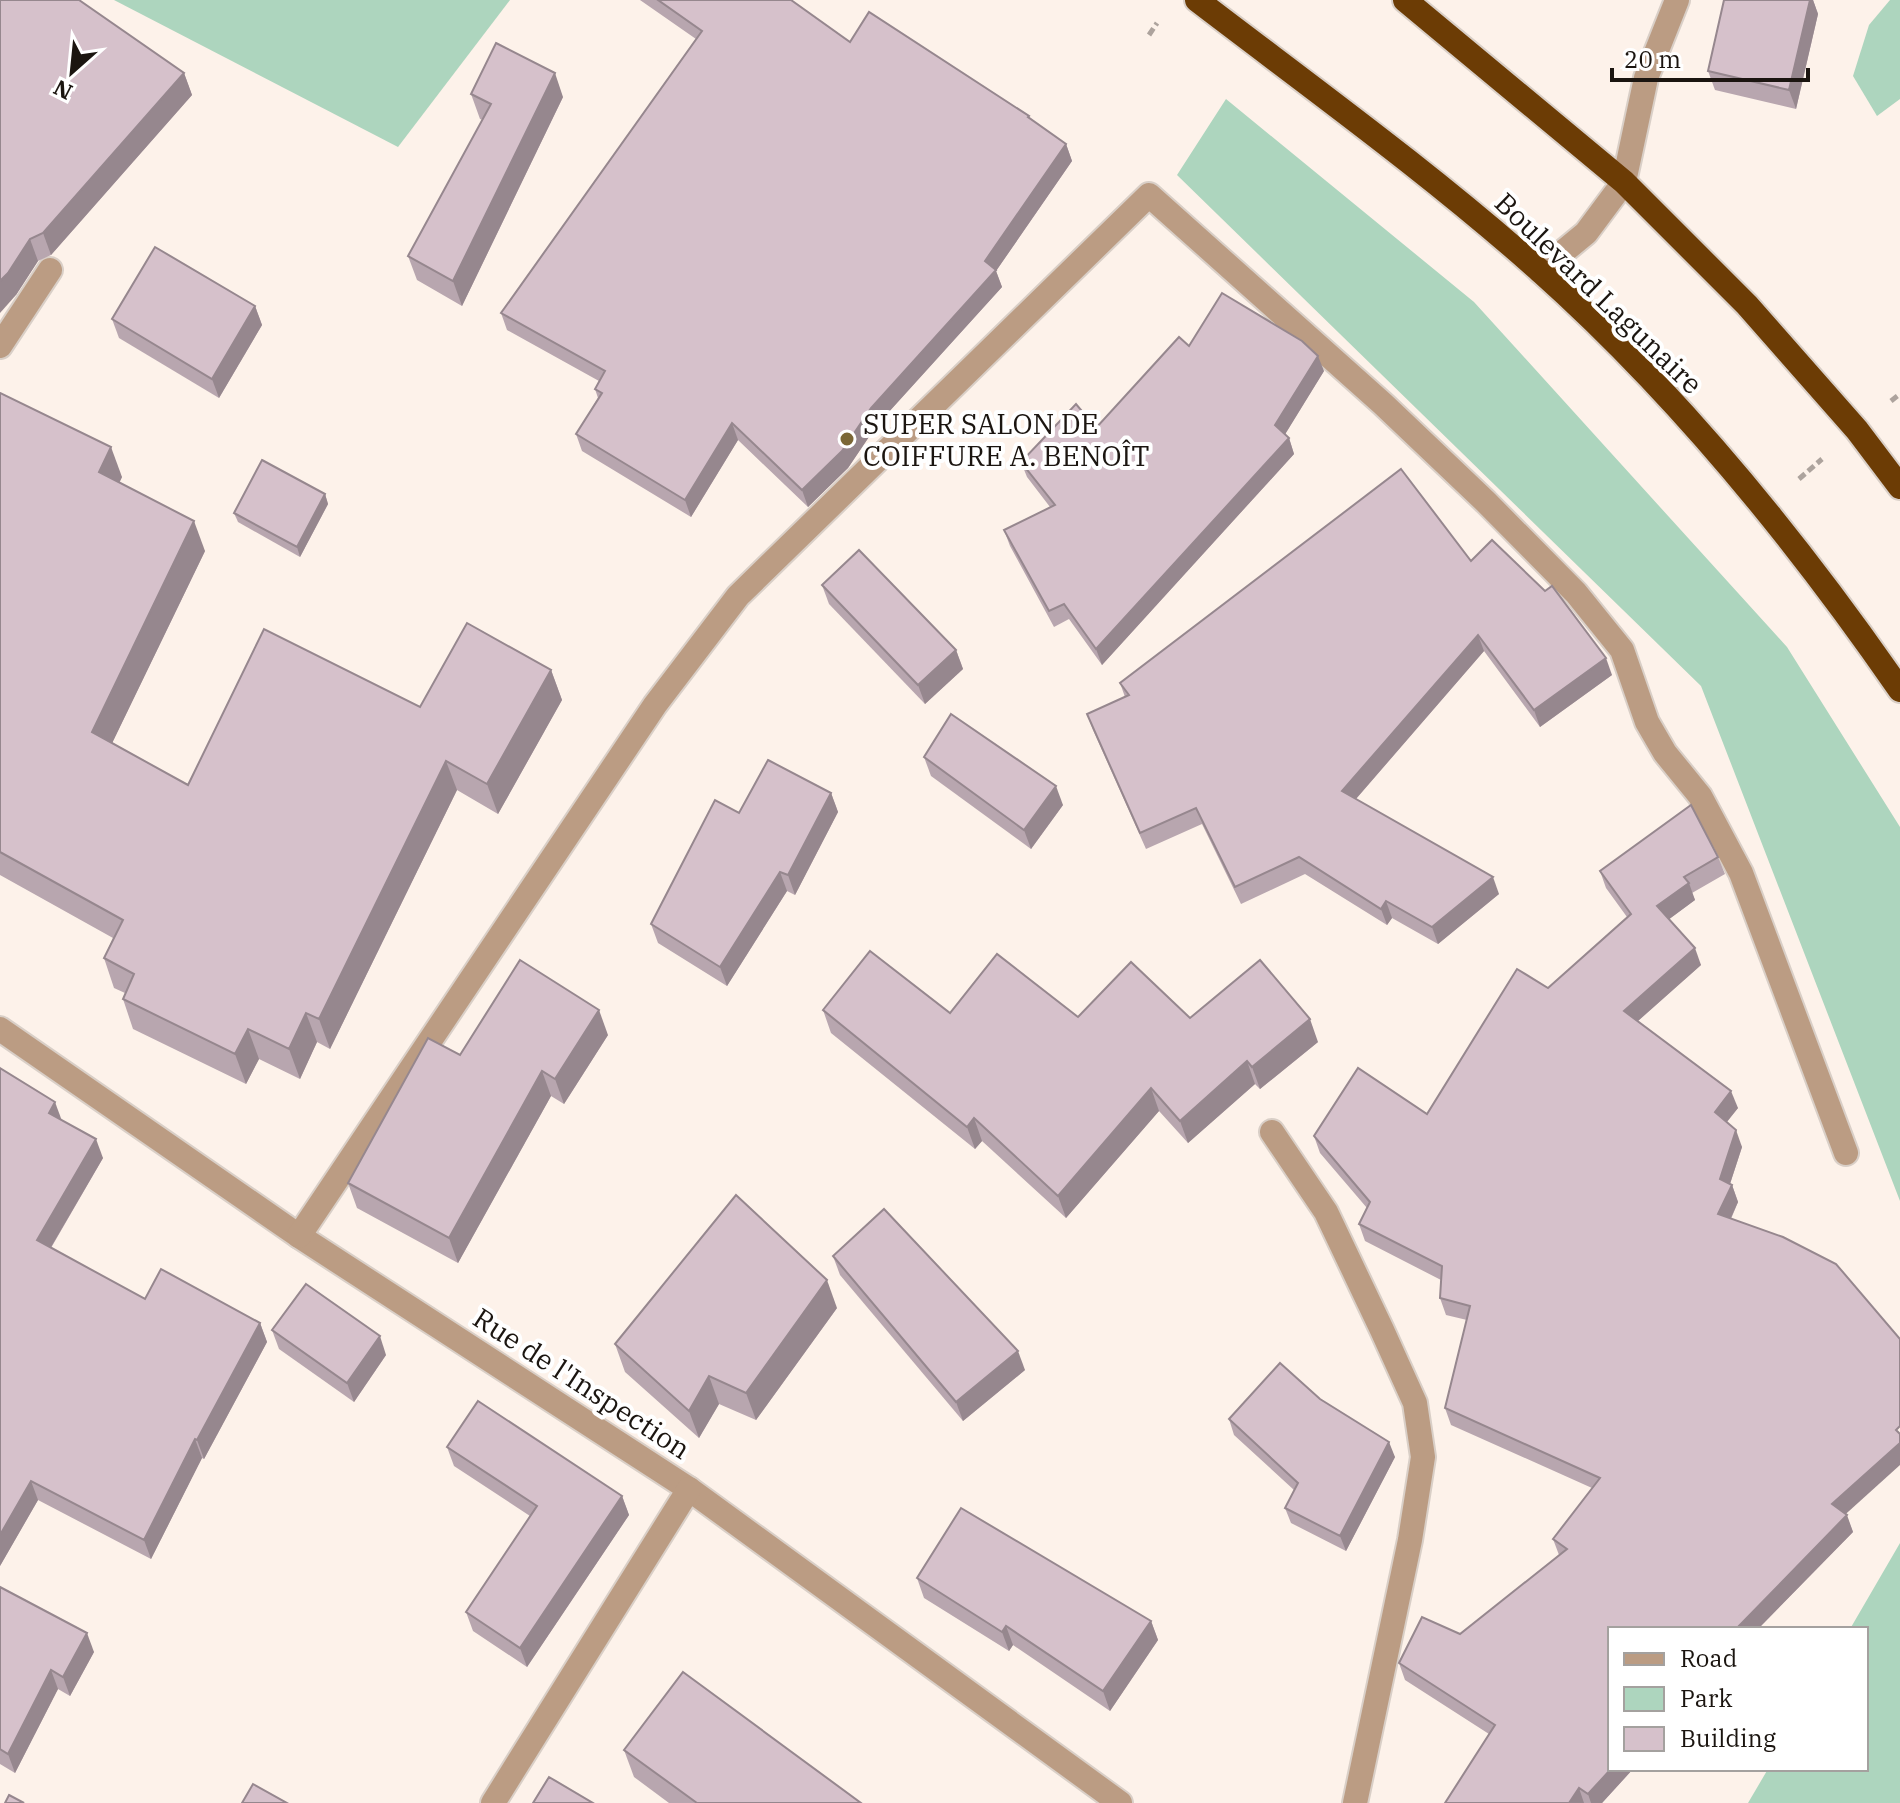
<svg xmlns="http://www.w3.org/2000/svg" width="1900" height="1803" font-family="'IBM Plex Serif',serif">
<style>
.green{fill:#add5be}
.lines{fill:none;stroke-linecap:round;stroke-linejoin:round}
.minor-casing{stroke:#d9cfc7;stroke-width:28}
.highway-casing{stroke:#d9cfc7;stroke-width:28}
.path{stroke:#ada39d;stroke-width:5;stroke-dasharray:8 4;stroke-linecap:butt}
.minor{stroke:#bb9c83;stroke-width:24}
.highway{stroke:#6c3c05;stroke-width:24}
.wall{fill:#b8a6af}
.shaded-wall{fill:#96878e}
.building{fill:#d6c1cb;stroke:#96878e;stroke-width:2}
.poi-dot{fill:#7b6736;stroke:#fff;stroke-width:3}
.labels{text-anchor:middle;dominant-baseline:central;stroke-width:8;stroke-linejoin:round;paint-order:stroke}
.street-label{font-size:28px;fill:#1b1510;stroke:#fff}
.poi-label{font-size:28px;fill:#1b1510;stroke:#fff;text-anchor:start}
</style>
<rect width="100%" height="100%" fill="#fdf2ea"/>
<g class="green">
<polygon points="114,0 510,0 398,147"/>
<polygon points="1890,0 1900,0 1900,99 1877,116 1853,76 1869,25"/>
<polygon points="1226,99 1474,302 1787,647 1900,827 1900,1201 1701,686 1177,175"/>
<polygon points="1900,1543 1900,1803 1748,1803 1768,1769 1866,1769 1866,1629 1850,1629"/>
</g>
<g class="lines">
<g class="minor-casing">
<g id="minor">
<polyline points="1540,271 1586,233 1624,182 1646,78 1677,0"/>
<polyline points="0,346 50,270"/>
<polyline points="0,1029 299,1236 689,1489 1120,1803"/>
<polyline points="1272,1132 1326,1212 1382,1330 1415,1403 1423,1457 1410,1540 1355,1803"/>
<polyline points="299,1236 655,705 738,596 1149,195 1383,404 1486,502 1576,593 1622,650 1647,722 1665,753 1700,796 1741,873 1846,1153"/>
<polyline points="493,1803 689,1489"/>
</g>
</g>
<g class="highway-casing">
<g id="highway">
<path d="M1197,0C1312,88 1430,173 1538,269C1676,392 1795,538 1900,690"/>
<polyline points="1405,0 1624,182 1747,305 1857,430 1900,487"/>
</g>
</g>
<g class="path">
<polyline points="1149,35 1157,23"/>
<polyline points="1891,401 1900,394"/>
<polyline points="1799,479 1822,459"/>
</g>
<use href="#minor" class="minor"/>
<use href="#highway" class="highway"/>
</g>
<g class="wall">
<polygon points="0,0 184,73 192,95 51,255 38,261 16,295"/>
<polygon points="640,0 791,0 850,42 1029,116 1030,119 1066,144 1072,161 996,271 1002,287 877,425 848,468 808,507 738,440 691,517 582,451 576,434 598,398 595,389 599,381 507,330 501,313 696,39"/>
<polygon points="1724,0 1813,0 1818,14 1796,109 1715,90 1708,71"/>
<polygon points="471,94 563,97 462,306 417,280 408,256 483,120 480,119"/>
<polygon points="255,306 262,325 219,398 119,338 112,319"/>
<polygon points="1189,346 1324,371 1285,434 1289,438 1294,454 1102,665 1069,619 1054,627 1010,546 1004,530 1050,507 1027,477 1021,462 1096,428"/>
<polygon points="0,393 122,477 119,483 205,551 112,743 188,785 420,707 551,670 562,700 498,814 457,790 330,1049 317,1042 300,1079 259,1059 246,1084 133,1029 123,999 125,993 114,988 104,958 113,938 0,875"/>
<polygon points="325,494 328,504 300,557 238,522 234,513"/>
<polygon points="1471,561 1612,675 1540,727 1484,651 1356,799 1499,894 1438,944 1392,918 1387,925 1305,874 1241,904 1202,824 1146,849 1093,730 1087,714 1125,697 1120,683"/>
<polygon points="822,585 956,650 963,669 925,704 829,604"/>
<polygon points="924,757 1063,805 1031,849 931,776"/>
<polygon points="831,793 838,812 795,895 787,891 727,986 658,943 651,924 739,813"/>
<polygon points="1718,857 1725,874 1692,893 1695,900 1669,919 1701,965 1638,1021 1738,1108 1727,1122 1742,1147 1730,1184 1732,1185 1738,1202 1731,1219 1853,1532 1758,1629 1610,1629 1610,1769 1633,1769 1602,1803 1445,1803 1489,1734 1405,1680 1399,1663 1460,1634 1559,1555 1553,1539 1592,1488 1451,1425 1445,1408 1467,1320 1446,1315 1440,1298 1441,1280 1365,1241 1359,1224 1367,1208 1320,1153 1314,1136 1427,1114 1548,988 1627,917 1606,888 1600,871"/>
<polygon points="823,1010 1078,1017 1190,1018 1318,1042 1260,1089 1255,1084 1188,1143 1159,1111 1066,1218 982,1141 975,1149 831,1033"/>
<polygon points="608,1035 564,1104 551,1096 458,1263 357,1208 348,1183 460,1055"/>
<polygon points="62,1120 103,1158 51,1248 145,1299 260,1323 267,1342 204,1459 202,1458 151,1559 38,1500 0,1566"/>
<polygon points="833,1256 1025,1370 963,1421 840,1275"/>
<polygon points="837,1308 756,1420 719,1404 699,1438 625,1372 615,1344"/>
<polygon points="272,1330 386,1355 354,1402 279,1349"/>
<polygon points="1320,1399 1395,1457 1346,1551 1291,1523 1285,1508 1294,1490 1234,1435 1229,1419"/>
<polygon points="447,1447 622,1496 629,1515 527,1667 473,1631 466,1612 530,1516 454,1466"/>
<polygon points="917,1578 1151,1621 1158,1640 1110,1711 1013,1645 1009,1651 924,1598"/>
<polygon points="0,1587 94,1652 70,1696 58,1689 15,1773 0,1764"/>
<polygon points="624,1750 861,1803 669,1803 634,1777"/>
</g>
<g class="shaded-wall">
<polygon points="1810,0 1813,0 1818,14 1796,109 1789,90"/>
<polygon points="184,73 192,95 51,255 43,233"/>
<polygon points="555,73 563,97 462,306 453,281"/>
<polygon points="1066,144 1072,161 996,271 1002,287 877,425 848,468 808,507 802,490 871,408 985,261"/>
<polygon points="30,239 38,261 16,295 0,313 0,281"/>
<polygon points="255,306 262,325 219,398 212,379"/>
<polygon points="1318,356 1324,371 1281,441 1275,425"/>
<polygon points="732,423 738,440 691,517 685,500"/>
<polygon points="1289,438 1294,454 1102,665 1096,649"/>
<polygon points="111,447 122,477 110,502 99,472"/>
<polygon points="325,494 328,504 300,557 297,547"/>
<polygon points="194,521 205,551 103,762 92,732"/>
<polygon points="1478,635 1484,651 1348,808 1342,791"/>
<polygon points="956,650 963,669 925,704 918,685"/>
<polygon points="1606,658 1612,675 1540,727 1534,710"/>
<polygon points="551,670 562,700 498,814 487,784"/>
<polygon points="446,761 457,790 330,1049 319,1019"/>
<polygon points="1056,786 1063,805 1031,849 1024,830"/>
<polygon points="831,793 838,812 795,895 788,875"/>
<polygon points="780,872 787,891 727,986 720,967"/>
<polygon points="1493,877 1499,894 1438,944 1432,927"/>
<polygon points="1689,883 1695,900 1664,923 1657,906"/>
<polygon points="1386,901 1392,918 1387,925 1381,909"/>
<polygon points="1695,948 1701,965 1630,1028 1624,1011"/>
<polygon points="599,1010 608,1035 564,1104 555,1079"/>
<polygon points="306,1013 317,1042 300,1079 289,1049"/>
<polygon points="1310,1019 1318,1042 1260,1089 1252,1067"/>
<polygon points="248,1029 259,1059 246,1084 235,1054"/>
<polygon points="1247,1061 1255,1084 1188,1143 1180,1121"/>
<polygon points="542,1071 551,1096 458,1263 449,1238"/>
<polygon points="1151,1088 1159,1111 1066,1218 1058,1196"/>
<polygon points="1731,1091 1738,1108 1721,1129 1715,1112"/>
<polygon points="55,1102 62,1121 49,1113"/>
<polygon points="974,1118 982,1141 975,1149 967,1127"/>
<polygon points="1736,1130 1742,1147 1726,1196 1720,1179"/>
<polygon points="96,1139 103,1158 44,1259 37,1240"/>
<polygon points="1732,1185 1738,1202 1725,1231 1718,1214"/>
<polygon points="827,1280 837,1308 756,1420 746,1393"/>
<polygon points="260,1323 267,1342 204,1459 197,1440"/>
<polygon points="380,1336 386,1355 354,1402 347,1383"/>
<polygon points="1018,1351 1025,1370 963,1421 956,1402"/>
<polygon points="709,1376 719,1404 699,1438 689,1411"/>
<polygon points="195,1439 202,1458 151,1559 144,1540"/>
<polygon points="1389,1442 1395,1457 1346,1551 1340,1536"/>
<polygon points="1900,1443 1900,1465 1838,1521 1832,1504"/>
<polygon points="31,1481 38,1500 0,1566 0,1535"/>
<polygon points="622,1496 629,1515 527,1667 520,1648"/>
<polygon points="1847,1515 1853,1532 1758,1629 1736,1629"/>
<polygon points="1151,1621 1158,1640 1110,1711 1103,1691"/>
<polygon points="1006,1626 1013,1645 1009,1651 1002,1632"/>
<polygon points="87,1633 94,1652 70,1696 63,1677"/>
<polygon points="51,1670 58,1689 15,1773 8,1754"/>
<polygon points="1611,1769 1633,1769 1602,1803 1591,1803 1588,1794"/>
<polygon points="1579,1788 1584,1803 1569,1803"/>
</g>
<g class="building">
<polygon points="0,0 79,0 184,73 43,233 30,239 8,273 0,281"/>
<polygon points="658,0 791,0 850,42 869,12 1029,116 1028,117 1066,144 985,261 996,270 871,408 842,451 802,490 732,423 685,500 576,434 602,393 595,389 605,371 501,313 702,31"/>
<polygon points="1724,0 1810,0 1789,90 1708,71"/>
<polygon points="496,43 555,73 453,281 408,256 491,104 471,94"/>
<polygon points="155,247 255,306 212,379 112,319"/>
<polygon points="1222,293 1302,341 1318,356 1275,425 1289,438 1096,649 1064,604 1049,611 1004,530 1055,505 1021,462 1076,404 1096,428 1179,337 1189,346"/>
<polygon points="0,393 111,447 99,472 194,521 92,732 188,785 264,629 420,707 467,623 551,670 487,784 446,761 319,1019 306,1013 289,1049 248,1029 235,1054 123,999 134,974 104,958 123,920 0,852"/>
<polygon points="262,460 325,494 297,547 234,513"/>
<polygon points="1401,469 1471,561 1492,540 1545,591 1552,586 1606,658 1534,710 1478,635 1342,791 1493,877 1432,927 1386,901 1381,909 1299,857 1235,887 1196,808 1140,833 1087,714 1129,695 1120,683"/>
<polygon points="859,550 956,650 918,685 822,585"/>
<polygon points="951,714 1056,786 1024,830 924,757"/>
<polygon points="768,760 831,793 788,875 780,872 720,967 651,924 715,800 739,813"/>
<polygon points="1691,805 1718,857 1684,877 1689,883 1657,906 1695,948 1624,1011 1731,1091 1715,1112 1736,1130 1720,1179 1732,1185 1718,1214 1783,1237 1836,1264 1900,1339 1900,1426 1896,1430 1900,1434 1900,1443 1832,1504 1847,1515 1736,1629 1610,1629 1610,1769 1611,1769 1588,1794 1579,1788 1569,1803 1445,1803 1495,1725 1399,1663 1422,1617 1460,1634 1567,1549 1553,1539 1600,1478 1445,1408 1470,1306 1440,1298 1442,1266 1359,1224 1370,1202 1314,1136 1358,1068 1427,1114 1517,969 1548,988 1631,914 1600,871"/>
<polygon points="870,951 950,1013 997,954 1078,1017 1131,962 1190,1018 1260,960 1310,1019 1252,1067 1247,1061 1180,1121 1151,1088 1058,1196 974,1118 967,1127 823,1010"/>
<polygon points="520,960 599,1010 555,1079 542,1071 449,1238 348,1183 428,1038 460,1055"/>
<polygon points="0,1068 55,1102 49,1113 96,1139 37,1240 145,1299 161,1269 260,1323 197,1440 195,1439 144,1540 31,1481 0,1535"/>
<polygon points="736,1195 827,1280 746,1393 709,1376 689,1411 615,1344"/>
<polygon points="884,1209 1018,1351 956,1402 833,1256"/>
<polygon points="306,1284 380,1336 347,1383 272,1330"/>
<polygon points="1280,1363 1320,1399 1389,1442 1340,1536 1285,1508 1298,1483 1229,1419"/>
<polygon points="478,1401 622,1496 520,1648 466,1612 537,1506 447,1447"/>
<polygon points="961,1508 1151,1621 1103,1691 1006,1626 1002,1632 917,1578"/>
<polygon points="0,1587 87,1633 63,1677 51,1670 8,1754 0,1749"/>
<polygon points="683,1672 861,1803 697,1803 624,1750"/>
<polygon points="549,1777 593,1803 533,1803"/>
<polygon points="253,1784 287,1803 242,1803"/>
<polygon points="9,1795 24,1803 5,1803"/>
</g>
<circle class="poi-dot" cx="847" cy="439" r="8"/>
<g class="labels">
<g class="street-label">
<text transform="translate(1599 293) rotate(44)">Boulevard Lagunaire</text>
<text transform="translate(582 1383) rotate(33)">Rue de l'Inspection</text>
</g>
<g class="poi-label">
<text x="863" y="423">SUPER SALON DE<tspan x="863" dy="32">COIFFURE A. BENOÎT</tspan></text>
</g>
</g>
<rect x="1608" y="1627" width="260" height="144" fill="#ffffff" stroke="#a4a19f" stroke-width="2"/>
<rect x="1624" y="1653" width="40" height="12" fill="#bb9c83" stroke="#a4a19f" stroke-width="2"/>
<text x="1680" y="1667" font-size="24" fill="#1b1510">Road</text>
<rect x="1624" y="1687" width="40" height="24" fill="#add5be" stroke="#a4a19f" stroke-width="2"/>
<text x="1680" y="1707" font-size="24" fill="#1b1510">Park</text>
<rect x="1624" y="1727" width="40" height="24" fill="#d6c1cb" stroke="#a4a19f" stroke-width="2"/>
<text x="1680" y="1747" font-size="24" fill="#1b1510">Building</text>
<g transform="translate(72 72) rotate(207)" stroke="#ffffff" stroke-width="6" paint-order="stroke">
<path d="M0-6L14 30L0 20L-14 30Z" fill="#1b1510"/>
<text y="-12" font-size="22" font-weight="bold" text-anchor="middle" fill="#1b1510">N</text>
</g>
<path d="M1612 68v12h196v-12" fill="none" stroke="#1b1510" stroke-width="4"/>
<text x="1624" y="68" font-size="24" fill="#1b1510" stroke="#ffffff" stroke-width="6" paint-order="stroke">20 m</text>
</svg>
